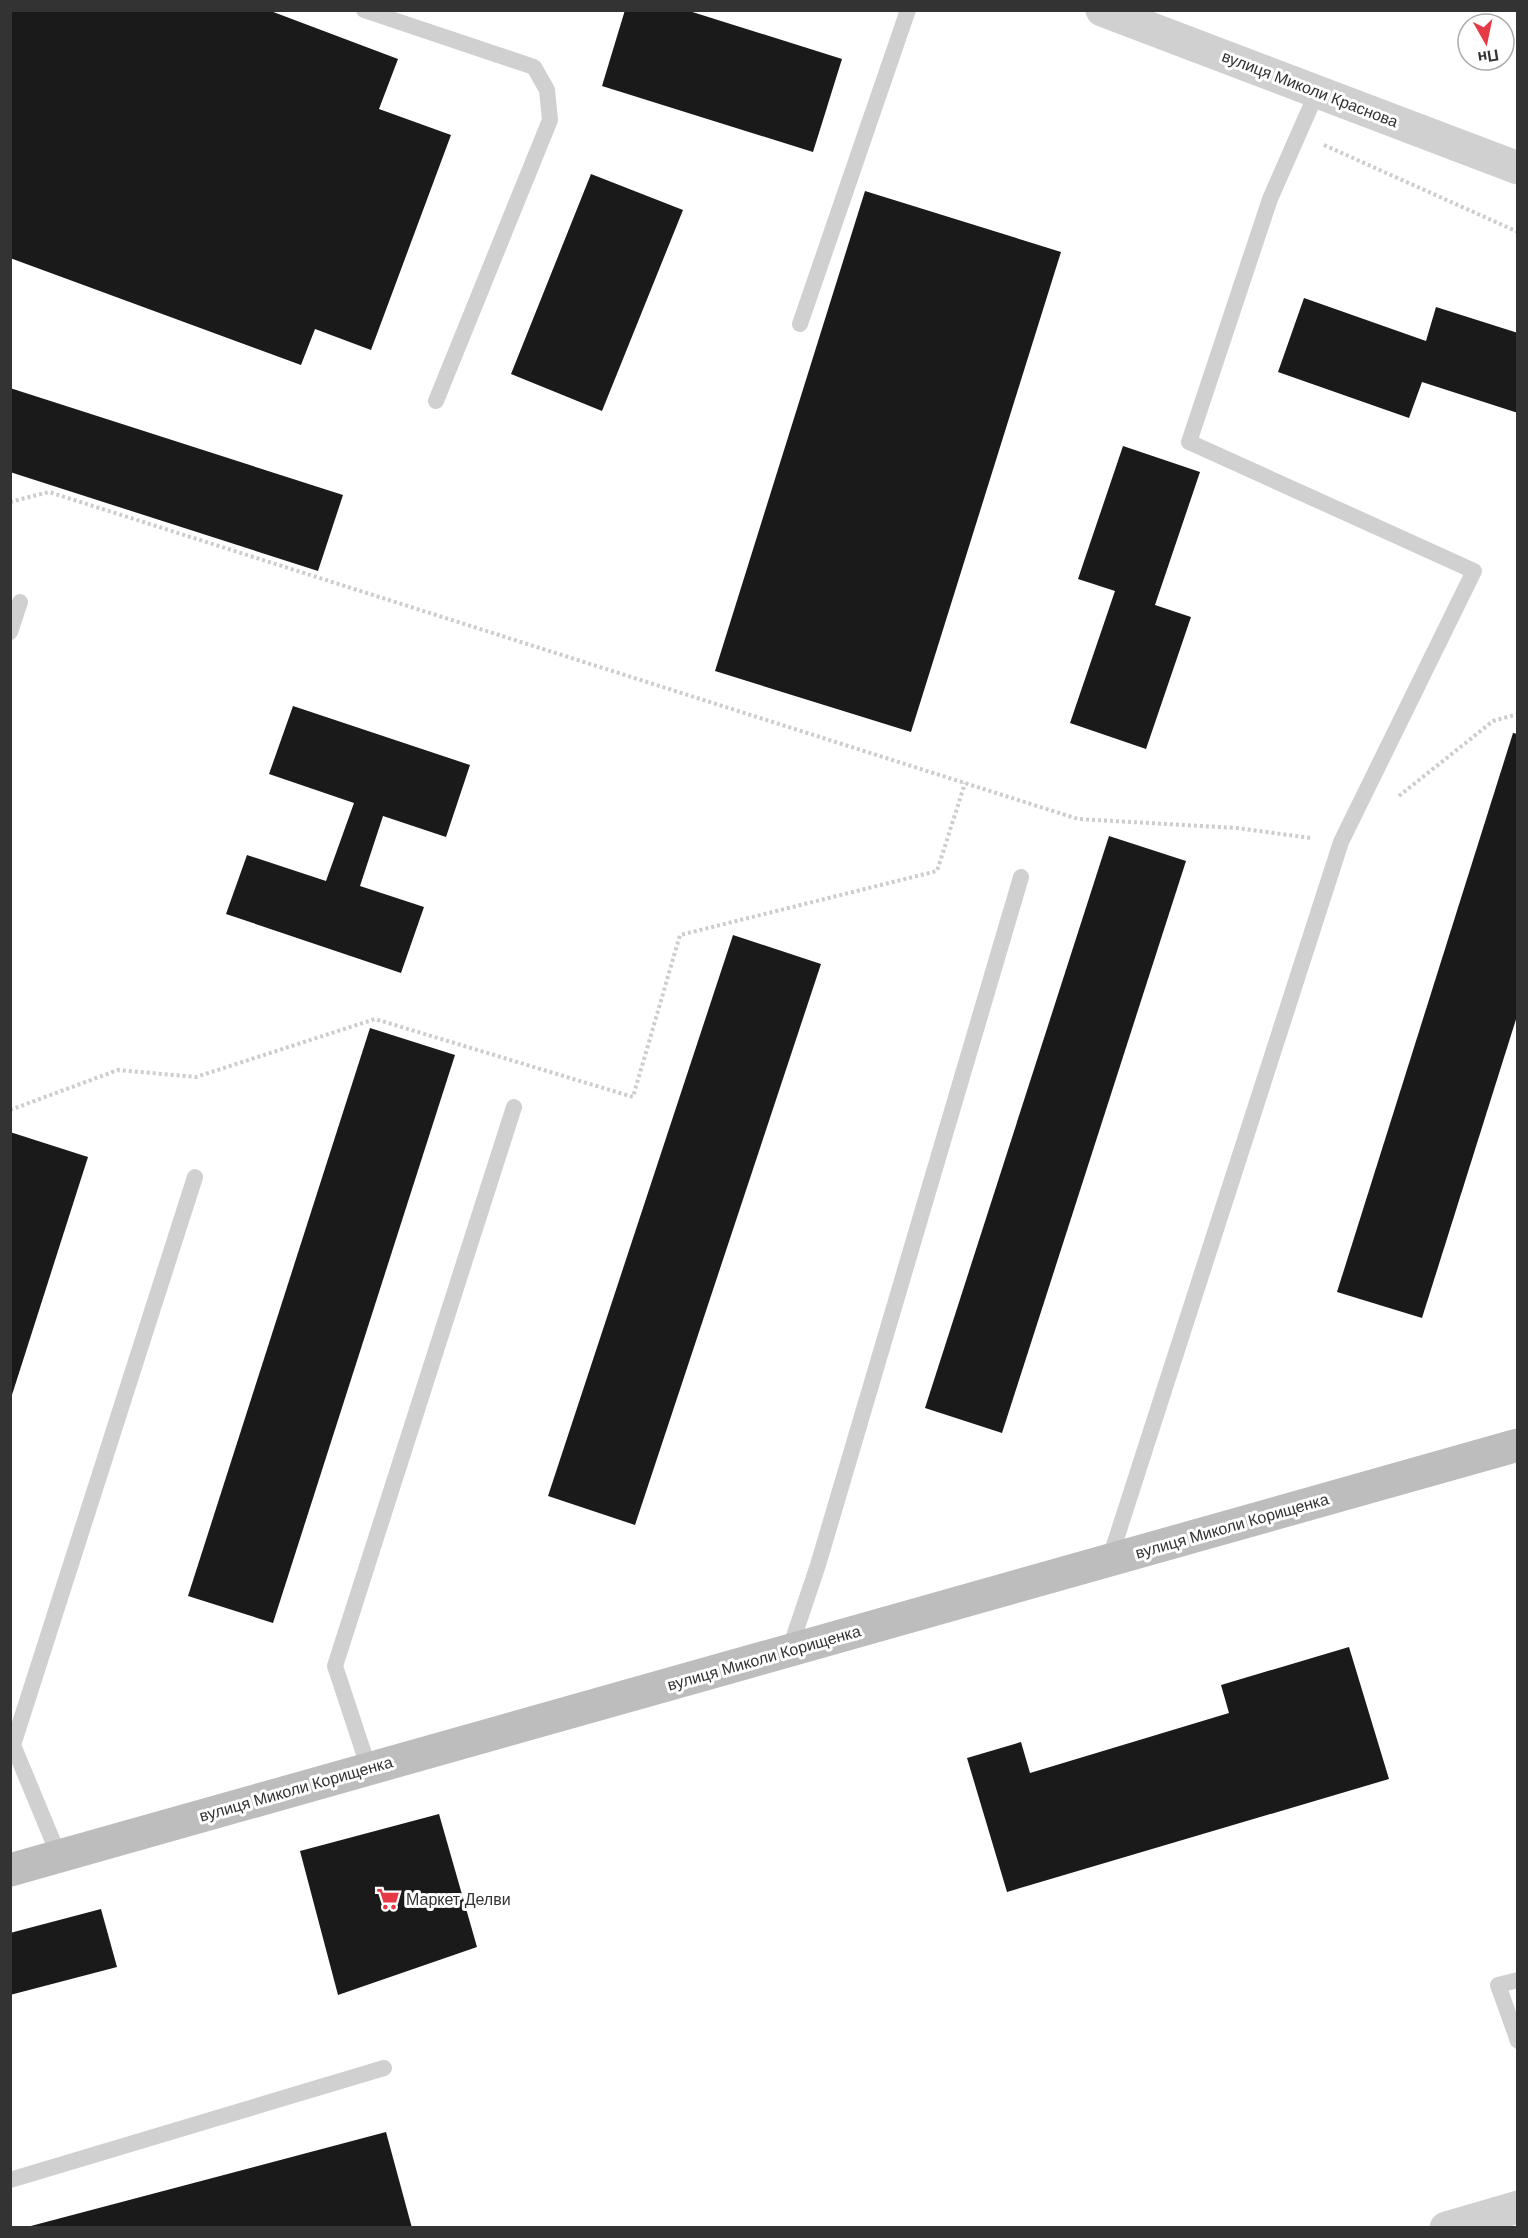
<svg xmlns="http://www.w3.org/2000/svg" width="1528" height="2238" font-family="Arial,sans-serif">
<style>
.building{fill:#1a1a1a}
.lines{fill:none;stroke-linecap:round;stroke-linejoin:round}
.path{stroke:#cdcdcd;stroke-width:4;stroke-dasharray:3 3;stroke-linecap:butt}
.lane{stroke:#d0d0d0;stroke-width:16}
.street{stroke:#d0d0d0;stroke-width:33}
.secondary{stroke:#bdbdbd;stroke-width:33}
.labels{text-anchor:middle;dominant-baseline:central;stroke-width:6;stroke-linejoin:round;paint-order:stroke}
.street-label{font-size:16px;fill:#333;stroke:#fff}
.poi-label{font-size:16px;fill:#333;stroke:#fff;text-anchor:start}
</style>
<rect width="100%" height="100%" fill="#fff"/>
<g class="building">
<polygon points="10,10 268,10 398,59 379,109 451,135 371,350 315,329 301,365 10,258"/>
<polygon points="625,10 686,10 842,59 813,152 602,86"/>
<polygon points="591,174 683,210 602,411 511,374"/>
<polygon points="865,191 1061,252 911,732 715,671"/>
<polygon points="1304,298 1426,341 1436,307 1518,333 1518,413 1422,382 1409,418 1278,372"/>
<polygon points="10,388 343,495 318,571 10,472"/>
<polygon points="1123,446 1200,472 1155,605 1191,617 1146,749 1070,723 1115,591 1078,579"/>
<polygon points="293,706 470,765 446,837 383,816 360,886 424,907 401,973 226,914 247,855 326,881 354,803 269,774"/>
<polygon points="1513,733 1518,734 1518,1013 1422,1318 1337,1292"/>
<polygon points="1109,836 1186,861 1002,1433 925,1408"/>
<polygon points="733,935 821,964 635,1525 548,1496"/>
<polygon points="370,1028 455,1055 273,1623 188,1596"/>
<polygon points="10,1132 88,1157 11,1398 10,1398"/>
<polygon points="1349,1647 1389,1779 1007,1892 967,1758 1021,1742 1030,1773 1229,1713 1221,1685"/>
<polygon points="439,1814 477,1947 338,1995 300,1851"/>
<polygon points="101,1909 117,1967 10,1995 10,1933"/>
<polygon points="386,2132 412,2228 27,2228 27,2227"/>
</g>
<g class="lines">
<g class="path">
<polyline points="1324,145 1518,232"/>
<polyline points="10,502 49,492 1078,819 1237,828 1311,838"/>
<polyline points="1399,796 1493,721 1518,714"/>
<polyline points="10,1110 118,1070 196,1077 375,1019 633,1097 680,935 937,871 965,783"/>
</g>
<g class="lane">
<polyline points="364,10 534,67 547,90 550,120 436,401"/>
<polyline points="800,324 908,10"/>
<polyline points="10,632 20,602"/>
<polyline points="1109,1561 1341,842 1474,571 1189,442 1270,199 1317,92"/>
<polyline points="789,1651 818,1565 1021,877"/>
<polyline points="369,1769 335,1666 514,1107"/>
<polyline points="59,1856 13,1745 195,1177"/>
<polyline points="1518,1980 1498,1985 1518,2041"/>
<polyline points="10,2180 384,2068"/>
</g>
<g class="street">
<polyline points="1102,10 1518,168"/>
<polyline points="1446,2228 1518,2207"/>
</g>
<polyline class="secondary" points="10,1870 1518,1445"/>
</g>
<defs>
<g id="supermarket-bare" transform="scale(1.8)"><path d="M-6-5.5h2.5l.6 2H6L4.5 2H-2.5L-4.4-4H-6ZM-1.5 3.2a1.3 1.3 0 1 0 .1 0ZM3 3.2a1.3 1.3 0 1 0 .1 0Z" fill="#e63946" stroke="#fff" stroke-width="2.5" paint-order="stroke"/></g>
</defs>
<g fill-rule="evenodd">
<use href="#supermarket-bare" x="388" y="1899"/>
</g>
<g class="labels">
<g class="street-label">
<text transform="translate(1310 89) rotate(21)">вулиця Миколи Краснова</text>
<text transform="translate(1232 1526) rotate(-16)">вулиця Миколи Корищенка</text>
<text transform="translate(764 1658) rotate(-16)">вулиця Миколи Корищенка</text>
<text transform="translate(296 1789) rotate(-16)">вулиця Миколи Корищенка</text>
</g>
<g class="poi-label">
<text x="406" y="1899">Маркет Делви</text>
</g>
</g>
<rect width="1528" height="2238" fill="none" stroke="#333333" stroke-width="24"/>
<g transform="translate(1486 42) rotate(171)"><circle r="28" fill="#ffffff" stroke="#adadad" stroke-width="1.5"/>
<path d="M0-4.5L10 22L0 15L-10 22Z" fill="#e63946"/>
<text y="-9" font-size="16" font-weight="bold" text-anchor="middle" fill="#333333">Пн</text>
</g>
</svg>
